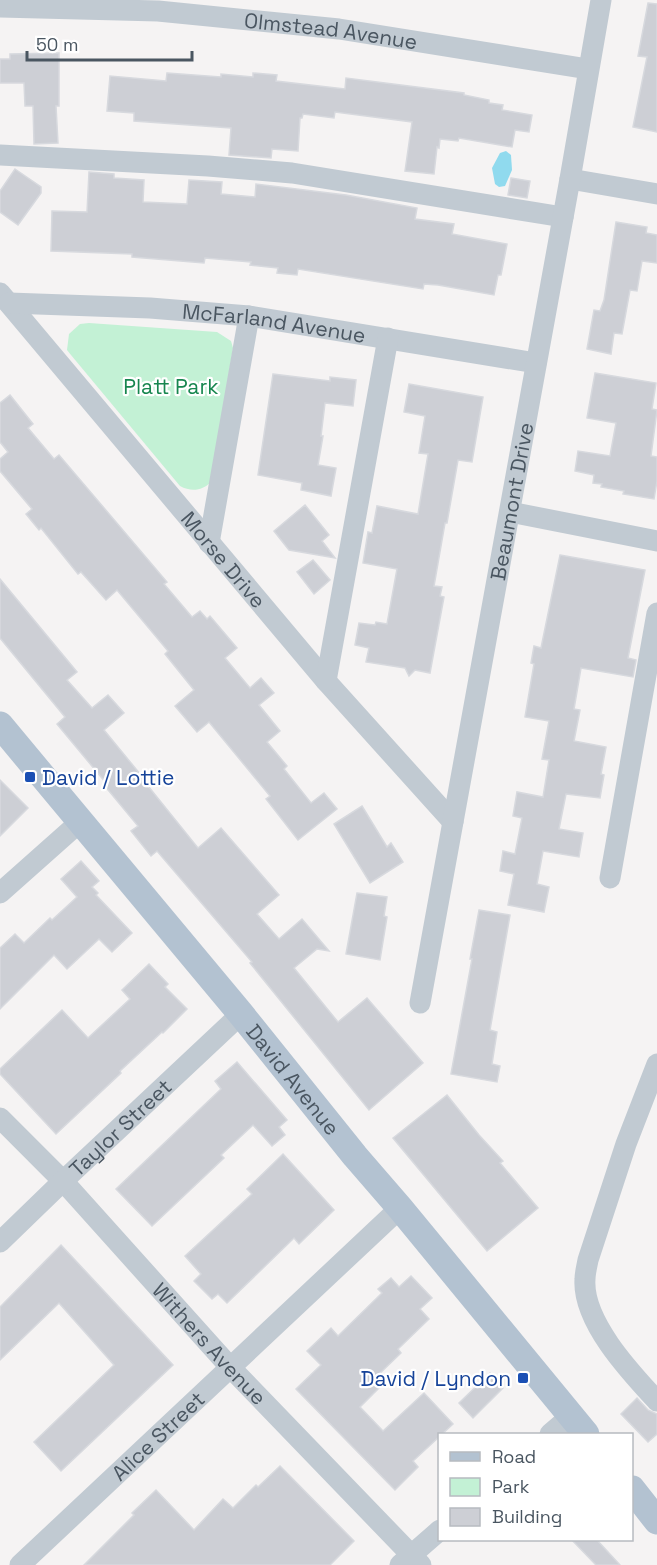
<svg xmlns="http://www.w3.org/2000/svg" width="657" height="1565" font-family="'Space Grotesk',sans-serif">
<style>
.green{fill:#c3f1d5}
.water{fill:#90daee}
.building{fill:#cdcfd5;stroke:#d7d9de;stroke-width:1.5}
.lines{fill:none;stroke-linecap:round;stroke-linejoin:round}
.minor{stroke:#c1cad2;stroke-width:21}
.major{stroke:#b3c2d1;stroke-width:27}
.transit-dot{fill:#1a4fb4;stroke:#fff;stroke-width:2}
.labels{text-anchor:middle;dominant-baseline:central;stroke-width:4.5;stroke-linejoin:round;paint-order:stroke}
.street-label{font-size:21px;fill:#4a5661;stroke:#fff}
.park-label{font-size:21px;fill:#17864f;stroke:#fff}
.transit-label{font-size:21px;fill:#164399;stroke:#fff;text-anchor:start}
</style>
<rect width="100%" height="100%" fill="#f5f3f3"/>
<path class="green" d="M89,323L217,332L231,341L233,348L211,482C202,491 191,492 180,486L71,355L67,350L69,334L80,324Z"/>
<polygon class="water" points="506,151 511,155 512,170 505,186 499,187 495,184 492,168 500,153"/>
<g class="building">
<polygon points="648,3 657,4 657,132 633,127 647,57 638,56"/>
<polygon points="59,53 59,106 56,106 58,143 34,144 33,106 25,106 24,83 0,83 0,59 10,59 10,54"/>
<polygon points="167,73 221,77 221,74 253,77 253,73 277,75 276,81 345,89 346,78 464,93 464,95 489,100 489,103 503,105 502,110 532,115 529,132 515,130 512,147 459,138 458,141 440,139 439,148 437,147 434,174 405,171 412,122 335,112 334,118 303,114 302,118 300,118 298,151 272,149 271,158 229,155 231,128 134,121 134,113 107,111 110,76 166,81"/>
<polygon points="15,169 41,187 41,193 18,225 0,212 0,191"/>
<polygon points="89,172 114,174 114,178 144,180 143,202 187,204 189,180 222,182 221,194 255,197 256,184 346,195 417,208 415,219 454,224 452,234 507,244 501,275 498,275 494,295 438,285 424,284 423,289 298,269 297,275 277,273 278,268 250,265 251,262 205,258 204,263 132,257 132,254 51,251 52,211 87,212"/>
<polygon points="511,178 530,181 527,198 508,195"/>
<polygon points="616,222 647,227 646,233 657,235 657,263 642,261 637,291 630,290 622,334 614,333 611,354 587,349 594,310 600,311 604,300"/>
<polygon points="595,373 656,383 652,409 657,410 651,456 657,457 657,481 654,499 623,494 624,491 601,487 602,484 593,483 594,475 575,471 578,451 610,456 616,423 587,418"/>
<polygon points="273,374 330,381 330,377 356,380 353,406 325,403 321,436 323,436 318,465 336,468 331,496 301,490 302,483 258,475"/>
<polygon points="409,384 483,397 472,462 458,460 447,523 445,523 434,586 442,587 440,596 444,597 430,673 415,670 409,676 405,668 366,662 369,648 355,645 359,623 375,625 376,622 387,624 397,569 363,563 368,532 372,533 377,506 418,514 428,454 419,453 425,416 404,412"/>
<polygon points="10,395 33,424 28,428 54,459 59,455 167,582 164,584 192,617 200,611 207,619 210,616 237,648 225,658 250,688 261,678 274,693 259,705 280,731 267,742 287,766 284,769 311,803 324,793 337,809 298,840 266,799 270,796 209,722 197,732 175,706 194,690 165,654 168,651 117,590 106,600 81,572 78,574 41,528 39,530 26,514 32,509 0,471 0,459 8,452 0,442 0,403"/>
<polygon points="305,505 329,535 322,541 335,558 289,550 274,531"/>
<polygon points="560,555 645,570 628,658 636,660 633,677 581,668 574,709 580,710 574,741 606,747 601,774 604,775 600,798 566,794 559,829 583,833 579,857 543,851 537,884 549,887 544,912 508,905 514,874 500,871 503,851 515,854 522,818 513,816 517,792 543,797 549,760 542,759 549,721 525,717 534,664 531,663 534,646 541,648"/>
<polygon points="313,560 330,580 314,594 297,572"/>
<polygon points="0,579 77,672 67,680 92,708 108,695 124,713 104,730 145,780 144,781 198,848 221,828 279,895 257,914 279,939 302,919 329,951 317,949 294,968 338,1022 367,998 423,1063 369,1110 250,963 252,962 157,851 151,856 131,831 138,826 104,785 106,783 57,724 65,717 0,638"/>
<polygon points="0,780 28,808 0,836"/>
<polygon points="362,806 387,847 391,843 403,862 370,883 334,824"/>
<polygon points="81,861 99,881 92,887 98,893 96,895 132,933 112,952 99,939 67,969 54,955 0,1009 0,948 15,934 24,943 50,918 52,920 77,897 61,879"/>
<polygon points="357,893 387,897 384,916 387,917 380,960 346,954"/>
<polygon points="479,910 510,915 490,1030 497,1032 492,1064 500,1066 497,1082 451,1074 472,959 470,959"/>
<polygon points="149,964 168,984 165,987 187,1009 163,1033 162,1032 120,1071 121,1073 56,1134 0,1074 0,1069 62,1010 88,1038 130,999 122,990"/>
<polygon points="237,1062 287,1120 279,1127 285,1135 272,1146 253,1125 221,1155 224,1158 152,1226 116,1189 221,1089 215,1081"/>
<polygon points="447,1095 479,1135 503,1161 500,1163 538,1208 487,1251 393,1138"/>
<polygon points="283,1154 334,1210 299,1244 294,1238 227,1303 218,1294 212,1299 194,1281 201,1274 185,1256 252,1194 247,1189"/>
<polygon points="61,1245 173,1365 61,1471 34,1442 114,1365 59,1303 0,1360 0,1307"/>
<polygon points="411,1276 432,1298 420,1309 429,1319 398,1349 401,1353 377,1376 384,1383 360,1407 383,1431 424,1393 453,1424 413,1461 418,1467 395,1490 296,1389 321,1365 307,1351 331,1328 338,1336 382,1293 378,1289 391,1278 399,1287"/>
<polygon points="490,1373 503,1388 473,1418 459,1403"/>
<polygon points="637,1398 648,1410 657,1414 657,1434 648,1442 621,1414"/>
<polygon points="280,1466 354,1541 330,1565 84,1565 134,1515 132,1513 156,1490 194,1530 223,1499 233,1508 256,1485 258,1487"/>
<polygon points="571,1539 596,1539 620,1565 596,1565"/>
</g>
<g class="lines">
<g class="minor">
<path id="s1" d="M0,7L158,11L339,29L588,69"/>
<polyline points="0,155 208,166 292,173 563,217"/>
<polyline points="570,179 657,194"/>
<path id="s2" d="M0,293L326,681L453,822"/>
<path id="s3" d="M9,303L150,308L249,316L536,363"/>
<polyline points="510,512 657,541"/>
<polyline points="209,543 249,316"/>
<polyline points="326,681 388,338"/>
<polyline points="610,878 657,613"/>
<polyline points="0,893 81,821"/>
<path id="s4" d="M420,1003L570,179L601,0"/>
<path d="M657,1064L626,1144L588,1260C587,1266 585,1273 585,1279C582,1321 630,1372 657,1401"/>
<path id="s5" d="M0,1118L63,1181L230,1367L421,1565"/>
<path id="s6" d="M0,1242L63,1181L241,1014"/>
<polyline points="550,1434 571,1416"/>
<path id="s7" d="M20,1565L400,1208"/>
<polyline points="400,1565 440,1530"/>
</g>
<g class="major">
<path id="s8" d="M0,725L241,1014L355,1156L400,1208L586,1434"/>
<polyline points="632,1489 657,1521"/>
</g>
</g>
<g class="transit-dot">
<rect x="24" y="771" width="12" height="12" rx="3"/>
<rect x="517" y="1372" width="12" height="12" rx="3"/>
</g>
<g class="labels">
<g class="street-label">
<text stroke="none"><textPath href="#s1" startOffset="332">Olmstead Avenue</textPath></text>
<text stroke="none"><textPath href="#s3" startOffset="266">McFarland Avenue</textPath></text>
<text stroke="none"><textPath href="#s4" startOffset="510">Beaumont Drive</textPath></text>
<text stroke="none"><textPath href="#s2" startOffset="348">Morse Drive</textPath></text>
<text stroke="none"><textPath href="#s8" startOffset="460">David Avenue</textPath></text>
<text stroke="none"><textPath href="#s6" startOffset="166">Taylor Street</textPath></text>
<text stroke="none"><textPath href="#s5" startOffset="308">Withers Avenue</textPath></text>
<text stroke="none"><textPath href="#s7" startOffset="189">Alice Street</textPath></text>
</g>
<g class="park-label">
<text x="171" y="386">Platt Park</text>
</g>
<g class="transit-label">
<text x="42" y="777">David / Lottie</text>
<text x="511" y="1378" text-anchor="end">David / Lyndon</text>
</g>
</g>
<rect x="438" y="1433" width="195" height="108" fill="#ffffff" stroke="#b7bbc0" stroke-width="1.5"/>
<rect x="450" y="1452" width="30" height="9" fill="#b3c2d1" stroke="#b7bbc0" stroke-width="1.5"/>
<text x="492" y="1463" font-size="18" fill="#4a5661">Road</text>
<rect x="450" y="1478" width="30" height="18" fill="#c3f1d5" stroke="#b7bbc0" stroke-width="1.5"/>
<text x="492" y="1493" font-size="18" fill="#4a5661">Park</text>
<rect x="450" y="1508" width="30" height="18" fill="#cdcfd5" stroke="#b7bbc0" stroke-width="1.5"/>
<text x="492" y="1523" font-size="18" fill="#4a5661">Building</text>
<path d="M27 51v9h165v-9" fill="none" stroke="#4a5661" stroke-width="3"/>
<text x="36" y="51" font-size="18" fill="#4a5661" stroke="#ffffff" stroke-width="4.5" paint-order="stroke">50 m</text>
</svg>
